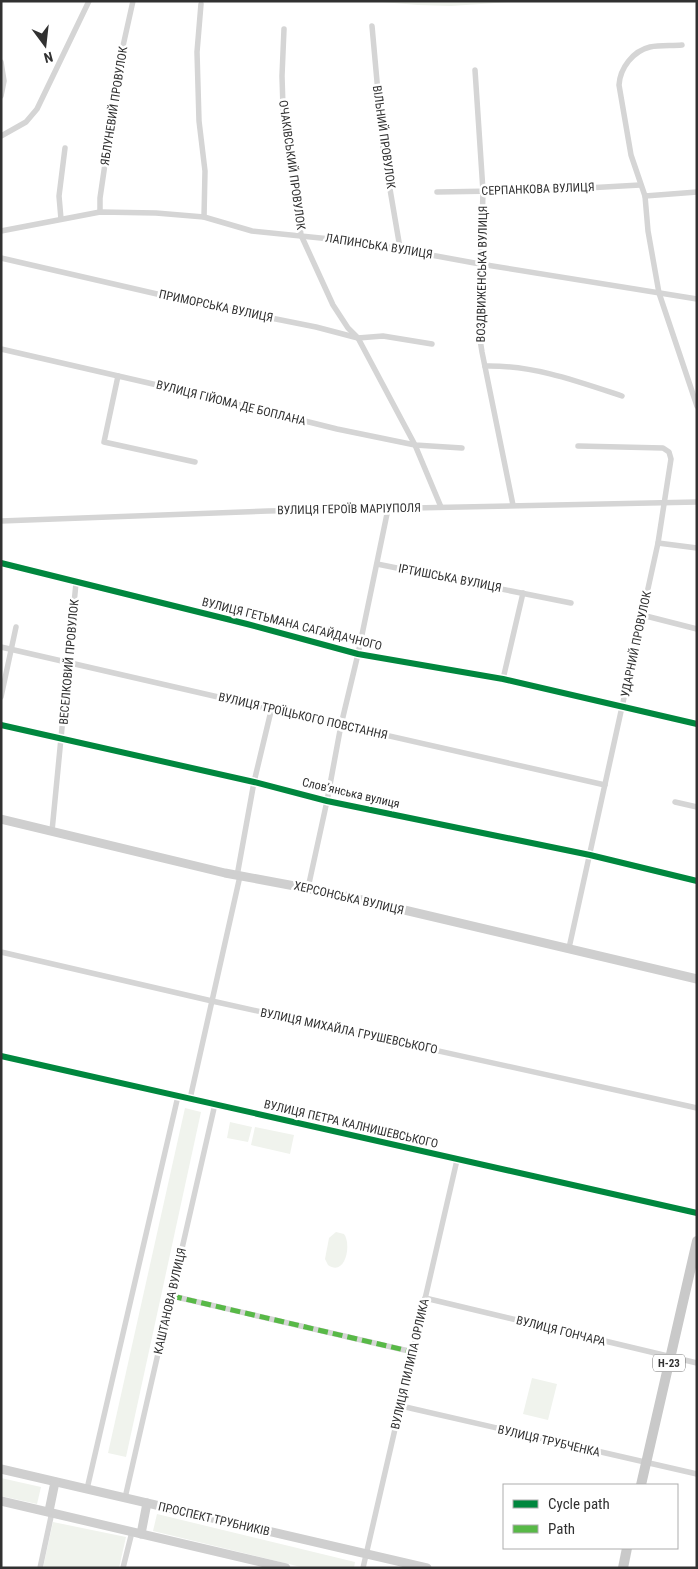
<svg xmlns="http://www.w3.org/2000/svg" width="698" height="1569" font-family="'Roboto Condensed',sans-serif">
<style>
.green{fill:#f0f3ed}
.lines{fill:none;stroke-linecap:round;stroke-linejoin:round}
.street{stroke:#d5d5d5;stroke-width:5.5}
.secondary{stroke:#cfcfcf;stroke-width:9}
.primary{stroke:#c9c9c9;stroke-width:10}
.quiet{stroke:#58b947;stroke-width:5;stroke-dasharray:10 5;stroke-linecap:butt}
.cycleway-casing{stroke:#fff;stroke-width:9}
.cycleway{stroke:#00873e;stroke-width:6}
.labels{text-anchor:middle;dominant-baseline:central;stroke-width:5;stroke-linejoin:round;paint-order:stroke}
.shield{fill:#fff;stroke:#6f6f6f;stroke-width:1}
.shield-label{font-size:11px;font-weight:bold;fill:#313131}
.street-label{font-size:12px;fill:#313131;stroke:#fff}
</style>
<rect width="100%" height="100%" fill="#fff"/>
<g class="green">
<polygon points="370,1 527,1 451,6 418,5"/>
<polygon points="185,1108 201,1112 126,1457 108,1453"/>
<polygon points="230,1122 252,1127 248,1142 227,1138"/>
<polygon points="255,1127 294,1135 290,1154 251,1145"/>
<path d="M336,1232L344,1234C352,1245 345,1277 328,1265L325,1259L329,1238Z"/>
<polygon points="532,1378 557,1384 548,1420 523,1414"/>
<polygon points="1,1478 41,1487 37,1504 1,1496"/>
<polygon points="157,1514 355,1562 354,1568 305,1568 153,1531"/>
<polygon points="53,1522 126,1537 119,1568 43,1568"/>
</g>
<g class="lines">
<g class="street">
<polyline points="201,4 197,52 199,121 205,171 204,217"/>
<polyline points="372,26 383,148 400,248"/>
<polyline points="284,29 282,76 283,108 290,145 301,235 333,305 348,328 358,338 415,445 441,507"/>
<path d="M682,45C672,46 660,45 650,47C633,51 620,68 619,85L631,155L645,196L648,231L659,293L697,406"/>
<polyline points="1,62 4,81 1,96"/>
<polyline points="475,70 483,191 479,333 482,352 513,505"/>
<polyline points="1,136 26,122 37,109 89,1"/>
<polyline points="437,192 551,190 640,185"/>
<polyline points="645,196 697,192"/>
<polyline points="100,212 100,198 121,55 133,1"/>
<polyline points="61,219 59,196 65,148"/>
<polyline points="1,231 100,212 156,213 204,217 252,231 360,242 480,264 697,299"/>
<polyline points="1,258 196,303 316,327 358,338 383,336 432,344"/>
<polyline points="1,349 192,393 337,429 415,445 462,448"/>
<path d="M485,366C533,365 577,381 622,396"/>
<polyline points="118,376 104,442 195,462"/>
<polyline points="1,521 268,511 697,502"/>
<polyline points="658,543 697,548"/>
<polyline points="1,563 247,624 358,654 503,679 697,724"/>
<polyline points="377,564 571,603"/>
<polyline points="642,615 697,629"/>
<path d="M1,647C202,694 404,739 605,785"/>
<polyline points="503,679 523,593"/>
<polyline points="1,697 16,627"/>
<polyline points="1,725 254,782 327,801 590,855 697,881"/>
<polyline points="675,802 697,807"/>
<polyline points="52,831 76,583"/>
<polyline points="237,876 254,782 271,711"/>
<polyline points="308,888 327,801 341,725 358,654 388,509"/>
<polyline points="569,948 658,543 671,459 669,452 663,448 578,446"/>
<polyline points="1,952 212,1001 697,1108"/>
<polyline points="1,1056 697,1213"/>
<polyline points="190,1099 240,876"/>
<polyline points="172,1296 413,1352"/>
<polyline points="425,1298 697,1363"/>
<polyline points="401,1406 697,1474"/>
<polyline points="87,1489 178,1096"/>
<polyline points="125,1498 215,1104"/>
<polyline points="40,1568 52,1512"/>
<polyline points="123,1568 132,1532"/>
<polyline points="363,1568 457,1160"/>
</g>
<g class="secondary">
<polyline points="1,819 225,873 332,893 697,979"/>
<polyline points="1,1469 427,1568"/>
<polyline points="1,1501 286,1568"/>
<polyline points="49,1511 55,1482"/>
<polyline points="141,1534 147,1503"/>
</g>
<g class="primary">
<polyline points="641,1485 697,1241"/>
<polyline points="623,1568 627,1548"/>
</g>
<polyline class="quiet" points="172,1296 413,1352"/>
<g class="cycleway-casing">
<g id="cycleway">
<polyline points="1,563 247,624 358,654 503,679 697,724"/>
<polyline points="1,725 254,782 327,801 590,855 697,881"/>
<polyline points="1,1056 697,1213"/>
</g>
</g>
<use href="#cycleway" class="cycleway"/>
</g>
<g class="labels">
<rect class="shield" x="653" y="1354.5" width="32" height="17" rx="4"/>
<g class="shield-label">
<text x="669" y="1363">Н-23</text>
</g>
<g class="street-label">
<text transform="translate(114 106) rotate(-81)">ЯБЛУНЕВИЙ ПРОВУЛОК</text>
<text transform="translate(384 137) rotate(82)">ВІЛЬНИЙ ПРОВУЛОК</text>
<text transform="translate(292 165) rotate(82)">ОЧАКІВСЬКИЙ ПРОВУЛОК</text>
<text transform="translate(538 189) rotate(-2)">СЕРПАНКОВА ВУЛИЦЯ</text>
<text transform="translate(379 246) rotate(9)">ЛАПИНСЬКА ВУЛИЦЯ</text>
<text transform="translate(482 274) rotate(-89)">ВОЗДВИЖЕНСЬКА ВУЛИЦЯ</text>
<text transform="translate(216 306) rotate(12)">ПРИМОРСЬКА ВУЛИЦЯ</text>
<text transform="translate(231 403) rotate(14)">ВУЛИЦЯ ГІЙОМА ДЕ БОПЛАНА</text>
<text transform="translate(349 509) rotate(-1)">ВУЛИЦЯ ГЕРОЇВ МАРІУПОЛЯ</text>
<text transform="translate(450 578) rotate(11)">ІРТИШСЬКА ВУЛИЦЯ</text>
<text transform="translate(292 624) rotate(14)">ВУЛИЦЯ ГЕТЬМАНА САГАЙДАЧНОГО</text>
<text transform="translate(636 644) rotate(-78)">УДАРНИЙ ПРОВУЛОК</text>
<text transform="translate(69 662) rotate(-85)">ВЕСЕЛКОВИЙ ПРОВУЛОК</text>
<text transform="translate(303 716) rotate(13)">ВУЛИЦЯ ТРОЇЦЬКОГО ПОВСТАННЯ</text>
<text transform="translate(351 793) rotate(13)">Словʼянська вулиця</text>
<text transform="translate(349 898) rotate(13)">ХЕРСОНСЬКА ВУЛИЦЯ</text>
<text transform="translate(349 1031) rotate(12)">ВУЛИЦЯ МИХАЙЛА ГРУШЕВСЬКОГО</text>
<text transform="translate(351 1124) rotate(13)">ВУЛИЦЯ ПЕТРА КАЛНИШЕВСЬКОГО</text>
<text transform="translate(170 1301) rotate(-77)">КАШТАНОВА ВУЛИЦЯ</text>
<text transform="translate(561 1331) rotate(14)">ВУЛИЦЯ ГОНЧАРА</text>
<text transform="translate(410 1364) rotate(-77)">ВУЛИЦЯ ПИЛИПА ОРЛИКА</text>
<text transform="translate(549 1441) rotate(13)">ВУЛИЦЯ ТРУБЧЕНКА</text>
<text transform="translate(214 1519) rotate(13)">ПРОСПЕКТ ТРУБНИКІВ</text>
</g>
</g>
<rect width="698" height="1569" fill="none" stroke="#313131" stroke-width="5"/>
<rect x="503" y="1484" width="175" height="65" fill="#ffffff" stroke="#adadad"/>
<rect x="513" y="1500" width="25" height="8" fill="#00873e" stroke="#adadad"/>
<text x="548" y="1509" font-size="15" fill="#313131">Cycle path</text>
<rect x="513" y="1525" width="25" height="8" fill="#58b947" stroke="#adadad"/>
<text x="548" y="1534" font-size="15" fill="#313131">Path</text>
<g transform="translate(45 45) rotate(165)" stroke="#ffffff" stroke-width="4" paint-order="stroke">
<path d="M0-4L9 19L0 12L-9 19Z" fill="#313131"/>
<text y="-8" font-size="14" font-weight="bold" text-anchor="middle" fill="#313131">N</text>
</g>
</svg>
